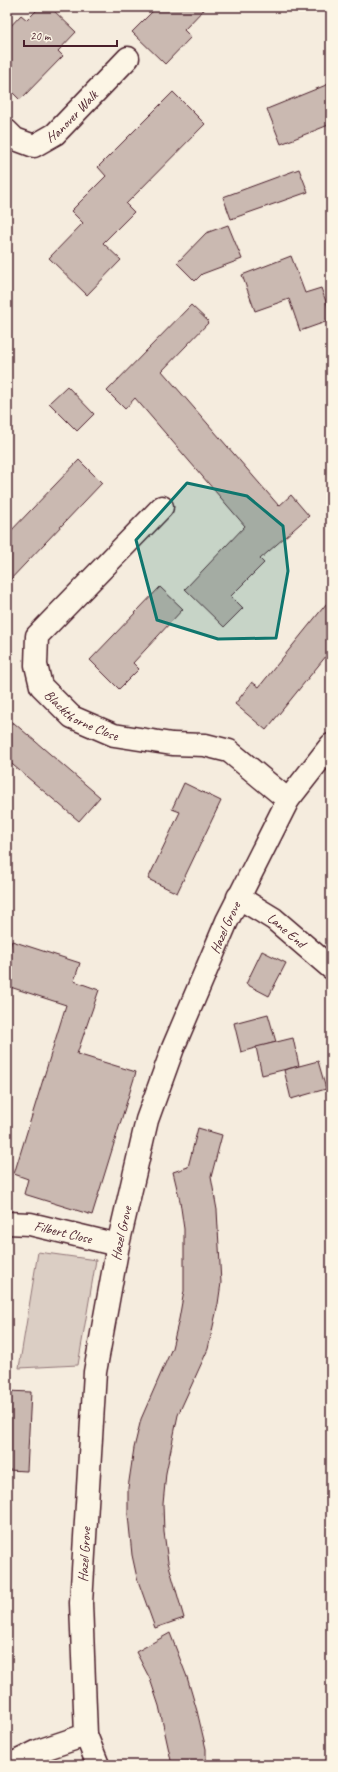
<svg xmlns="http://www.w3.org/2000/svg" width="338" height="1772" font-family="Caveat,sans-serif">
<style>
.green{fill:#dbcec4;stroke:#927678}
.building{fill:#cab9b1;stroke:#4a1f2b}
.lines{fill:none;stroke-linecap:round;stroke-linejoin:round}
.street-casing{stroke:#4a1f2b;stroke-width:25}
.street{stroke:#fcf5e5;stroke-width:22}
.marked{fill:#0f766e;fill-opacity:0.2;stroke:#0f766e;stroke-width:3;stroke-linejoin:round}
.labels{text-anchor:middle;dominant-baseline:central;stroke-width:3;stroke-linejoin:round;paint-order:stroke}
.street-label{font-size:14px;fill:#4a1f2b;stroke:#fcf5e5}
</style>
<rect width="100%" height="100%" fill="#f5ecde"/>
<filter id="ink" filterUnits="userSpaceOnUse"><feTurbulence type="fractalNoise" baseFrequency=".025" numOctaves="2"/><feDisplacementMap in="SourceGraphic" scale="8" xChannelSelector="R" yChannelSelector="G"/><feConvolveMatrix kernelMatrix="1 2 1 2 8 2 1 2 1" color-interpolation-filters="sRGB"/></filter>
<g filter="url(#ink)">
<polygon class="green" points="38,1252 96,1260 78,1365 19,1368"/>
<g class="building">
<polygon points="40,7 50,7 76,32 58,51 63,56 20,100 7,87 7,30 21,15 27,20"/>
<polygon points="157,7 206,7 184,30 191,37 165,64 132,32"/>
<polygon points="331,83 331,124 281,144 267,109"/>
<polygon points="173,92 205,124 126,204 134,212 103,243 121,260 87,295 49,258 83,223 71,211 106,176 98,167"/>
<polygon points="299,169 308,192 231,219 223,197"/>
<polygon points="228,225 242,259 202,274 195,281 177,263 206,233"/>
<polygon points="291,256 305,293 321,288 331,315 331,320 300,331 289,299 255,311 242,275"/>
<polygon points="191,305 209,322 162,371 279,506 291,495 309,516 260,559 264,563 231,596 243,608 224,627 185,589 245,526 135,398 125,409 107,391"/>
<polygon points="67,386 94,414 77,431 49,403"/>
<polygon points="79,460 102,483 7,583 7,535"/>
<polygon points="160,587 183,609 133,663 139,669 119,689 90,660"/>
<polygon points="331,598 331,650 266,730 235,704 252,682 259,687"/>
<polygon points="7,717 100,797 79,821 7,760"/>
<polygon points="184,783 221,801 177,893 148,879 180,812 172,809"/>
<polygon points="12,941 80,963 74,981 99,990 77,1054 136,1072 92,1215 24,1194 28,1179 14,1174 66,1005 7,986 7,955"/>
<polygon points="262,951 286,963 269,996 246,984"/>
<polygon points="268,1014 276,1042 241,1052 234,1023"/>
<polygon points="293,1038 299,1066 262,1075 256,1047"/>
<polygon points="318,1061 326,1089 291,1099 284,1070"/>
<polygon points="198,1128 222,1135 211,1177 217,1210 221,1283 218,1304 208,1349 178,1415 166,1473 163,1504 164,1532 168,1562 184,1618 155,1628 137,1578 132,1555 128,1515 128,1488 134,1448 141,1419 172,1348 179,1319 184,1291 184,1229 180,1201 173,1172 188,1167"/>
<polygon points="7,1391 31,1392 27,1471 7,1470"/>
<polygon points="170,1633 187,1677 197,1711 206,1749 206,1765 172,1765 159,1706 150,1679 136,1652"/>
</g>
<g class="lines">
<g class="street-casing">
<g id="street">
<path id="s1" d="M7,131L15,139L34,146L55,134L128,58"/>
<path id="s2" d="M162,507L37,636L36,665L41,686L72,717L114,735L172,744L205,745L229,751L288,800"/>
<path id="s3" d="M238,897L274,919L331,968"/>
<path id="s4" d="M7,1223L30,1224L118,1245"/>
<polyline points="10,1765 38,1751 86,1735"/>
<path id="s5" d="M98,1765L86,1735L81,1603L95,1372L118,1245L147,1120L173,1048L227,921L288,800L331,745"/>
</g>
</g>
<use href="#street" class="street"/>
</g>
</g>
<path class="marked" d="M187,483L247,496L283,526L288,571L276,638L218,639L157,620L136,540Z"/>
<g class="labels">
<g class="street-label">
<text stroke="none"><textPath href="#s1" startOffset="80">Hanover Walk</textPath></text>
<text stroke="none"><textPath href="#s2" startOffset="281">Blackthorne Close</textPath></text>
<text stroke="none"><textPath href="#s5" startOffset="861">Hazel Grove</textPath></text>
<text stroke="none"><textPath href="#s3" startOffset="59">Lane End</textPath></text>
<text stroke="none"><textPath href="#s4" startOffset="57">Filbert Close</textPath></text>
<text stroke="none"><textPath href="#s5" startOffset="537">Hazel Grove</textPath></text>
<text stroke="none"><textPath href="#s5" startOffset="213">Hazel Grove</textPath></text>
</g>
</g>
<rect width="338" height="1772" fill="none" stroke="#fcf5e5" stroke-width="24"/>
<rect x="12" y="12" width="314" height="1748" fill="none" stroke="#4a1f2b" stroke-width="1.5" filter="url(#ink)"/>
<path d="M24 40v6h93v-6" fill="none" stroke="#4a1f2b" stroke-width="2"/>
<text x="30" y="40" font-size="12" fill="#4a1f2b" stroke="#fcf5e5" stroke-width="3" paint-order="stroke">20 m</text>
</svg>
